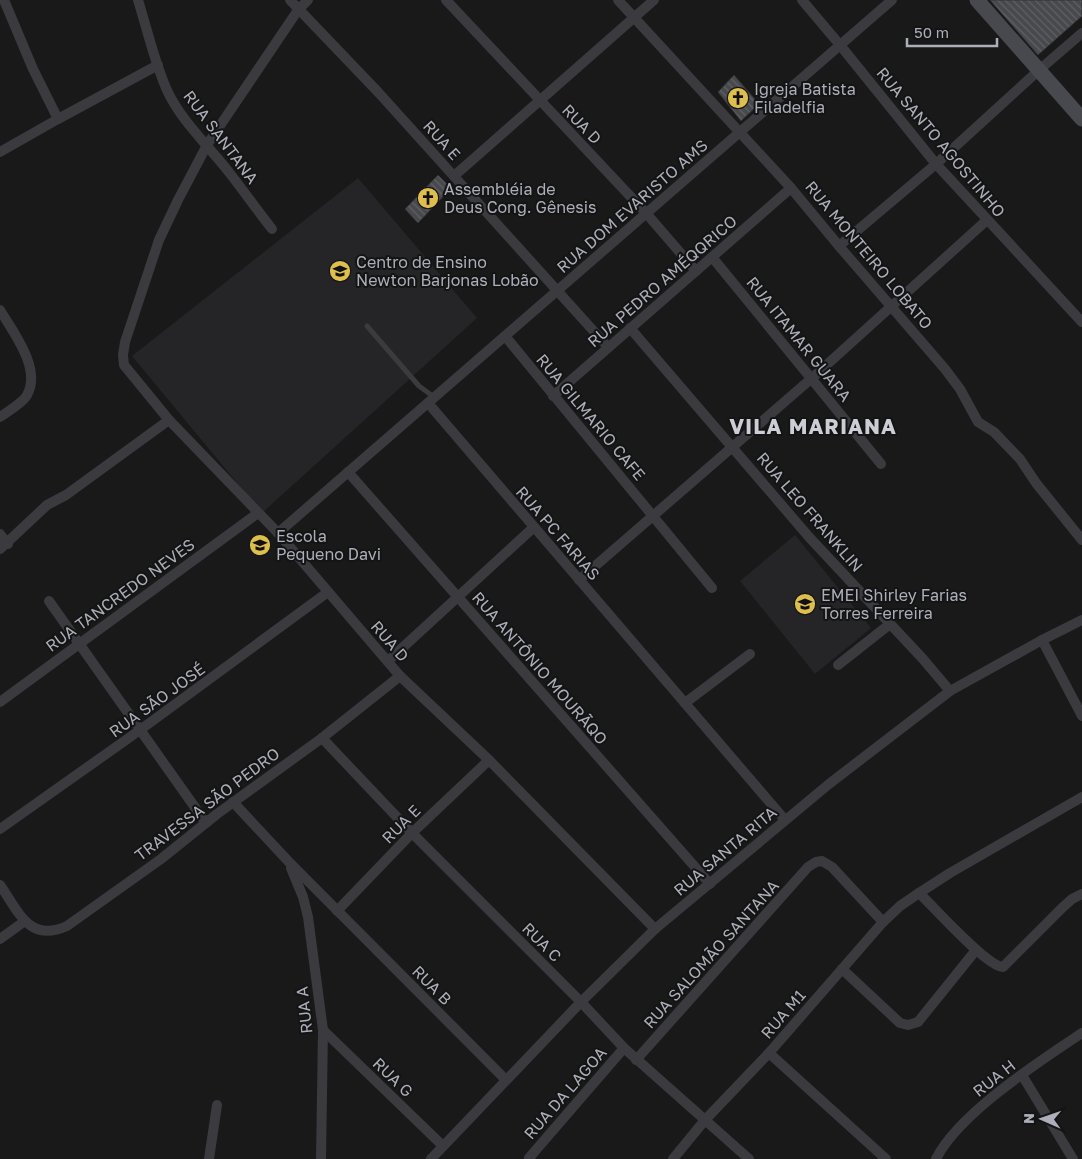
<svg xmlns="http://www.w3.org/2000/svg" width="1082" height="1159" font-family="'Golos Text',sans-serif">
<style>
.built{fill:#252527}
.building{fill:url(#building-back-hatch);stroke:#333336}
.lines{fill:none;stroke-linecap:round;stroke-linejoin:round}
.lane{stroke:#3a3a3f;stroke-width:5}
.street{stroke:#3a3a3f;stroke-width:10}
.secondary{stroke:#48494f;stroke-width:15}
.labels{text-anchor:middle;dominant-baseline:central;stroke-width:4;stroke-linejoin:round;paint-order:stroke}
.poi-label{font-size:16px;fill:#acafb9;stroke:#141415;text-anchor:start}
.street-label{font-size:16px;fill:#acafb9;stroke:#141415}
.district-label{font-size:21px;font-weight:bold;letter-spacing:1px;fill:#cdced5;stroke:#141415}
</style>
<defs>
<pattern id="building-back-hatch" width="6" height="6" patternUnits="userSpaceOnUse" patternTransform="scale(1.25)"><rect width="6" height="6" fill="#48494d"/><path d="M-1 5l2 2M0 0l6 6M5-1l2 2" fill="none" stroke="#606165"/></pattern>
</defs>
<rect width="100%" height="100%" fill="#19191a"/>
<g class="built">
<polygon points="358,178 477,318 262,513 132,356"/>
<polygon points="795,535 871,628 815,674 740,581"/>
</g>
<g class="building">
<polygon points="990,0 1082,0 1082,16 1038,55"/>
<polygon points="734,75 759,104 741,121 718,92"/>
<polygon points="438,175 451,188 418,223 405,209"/>
</g>
<g class="lines">
<polyline class="lane" points="367,326 419,386 434,397"/>
<g class="street">
<polyline points="4,0 33,69 58,119"/>
<path d="M138,0C147,29 154,60 166,88C180,120 207,144 228,171C243,190 257,210 272,229"/>
<polyline points="290,0 378,92 608,347"/>
<polyline points="308,0 298,10 207,145 178,200 159,240 125,342 123,355 124,365 169,420 278,533 400,676 489,760 655,929"/>
<polyline points="446,0 646,213 696,271"/>
<polyline points="618,0 791,188 839,246 945,369 960,389 978,422 994,432 1020,459 1036,483 1082,540"/>
<polyline points="802,0 840,45 936,164 1082,322"/>
<polyline points="0,152 58,119 158,65"/>
<polyline points="454,176 654,0"/>
<polyline points="839,246 936,164 1038,71 1082,33"/>
<polyline points="712,257 881,464"/>
<path d="M0,310C13,332 42,369 27,395C24,402 7,412 0,417"/>
<polyline points="630,328 809,537 923,659 950,691"/>
<polyline points="505,336 712,588"/>
<polyline points="553,396 791,188"/>
<polyline points="428,403 785,820"/>
<polyline points="348,472 710,884"/>
<polyline points="278,533 892,0"/>
<polyline points="0,534 8,544"/>
<polyline points="0,549 47,505 66,495 169,420"/>
<polyline points="579,580 812,378 987,220"/>
<polyline points="49,601 206,823"/>
<polyline points="1042,640 1082,716"/>
<polyline points="388,661 534,527"/>
<polyline points="838,665 890,624"/>
<polyline points="0,702 258,513"/>
<polyline points="685,703 750,654"/>
<polyline points="322,738 412,833 581,1002 624,1048 749,1159"/>
<polyline points="233,802 289,862 506,1080"/>
<polyline points="0,829 140,730 328,592"/>
<polyline points="291,868 303,897 308,917 323,1030 321,1159"/>
<path d="M0,885C19,912 29,943 67,926L161,859L217,814L322,738L400,676"/>
<polyline points="919,893 950,873 1082,797"/>
<polyline points="337,911 412,833 489,760"/>
<polyline points="0,939 25,921"/>
<polyline points="842,969 900,1023 908,1025 918,1022 976,950"/>
<polyline points="323,1030 443,1146"/>
<polyline points="769,1053 886,1159"/>
<polyline points="636,1060 808,867 816,862 822,861 832,867 883,922"/>
<polyline points="1022,1075 1073,1159"/>
<polyline points="529,1158 624,1048"/>
<polyline points="209,1159 217,1105"/>
<polyline points="431,1159 581,1002 655,929 829,784 950,691 1042,640 1082,620"/>
<path d="M673,1159L705,1120L769,1053L883,922L900,906L919,893C935,908 986,966 1003,967L1062,908L1072,899L1082,894"/>
<path d="M936,1159C958,1114 1040,1061 1082,1033"/>
</g>
<polyline class="secondary" points="977,0 1082,119"/>
</g>
<defs>
<g id="church-disc" transform="scale(1.125)"><circle r="9.5" fill="#debe4d" stroke="#141415"/><path d="M-1.2-6h2.4v3.5h3.3v2.4h-3.3V6h-2.4V-.1h-3.3v-2.4h3.3Z" fill="#111"/></g>
<g id="school-disc" transform="scale(1.125)"><circle r="9.5" fill="#debe4d" stroke="#141415"/><path d="M0-5L7-2L0 1L-7-2ZM-4 1L0 2.5L4 1V4Q0 6-4 4Z" fill="#111"/></g>
</defs>
<g fill-rule="evenodd">
<use href="#church-disc" x="738" y="98"/>
<use href="#church-disc" x="428" y="198"/>
<use href="#school-disc" x="340" y="271"/>
<use href="#school-disc" x="260" y="545"/>
<use href="#school-disc" x="805" y="604"/>
</g>
<g class="labels">
<g class="poi-label">
<text x="754" y="89">Igreja Batista<tspan x="754" dy="18">Filadelfia</tspan></text>
<text x="444" y="189">Assembléia de<tspan x="444" dy="18">Deus Cong. Gênesis</tspan></text>
<text x="356" y="262">Centro de Ensino<tspan x="356" dy="18">Newton Barjonas Lobão</tspan></text>
<text x="276" y="536">Escola<tspan x="276" dy="18">Pequeno Davi</tspan></text>
<text x="821" y="595">EMEI Shirley Farias<tspan x="821" dy="18">Torres Ferreira</tspan></text>
</g>
<g class="street-label">
<text transform="translate(582 124) rotate(46)">RUA D</text>
<text transform="translate(221 137) rotate(53)">RUA SANTANA</text>
<text transform="translate(442 140) rotate(48)">RUA E</text>
<text transform="translate(941 142) rotate(50)">RUA SANTO AGOSTINHO</text>
<text transform="translate(632 206) rotate(-41)">RUA DOM EVARISTO AMS</text>
<text transform="translate(869 255) rotate(50)">RUA MONTEIRO LOBATO</text>
<text transform="translate(662 281) rotate(-41)">RUA PEDRO AMÉQQRICO</text>
<text transform="translate(799 339) rotate(51)">RUA ITAMAR GUARA</text>
<text transform="translate(591 417) rotate(50)">RUA GILMARIO CAFE</text>
<text transform="translate(810 512) rotate(49)">RUA LEO FRANKLIN</text>
<text transform="translate(558 533) rotate(49)">RUA PC FARIAS</text>
<text transform="translate(120 595) rotate(-36)">RUA TANCREDO NEVES</text>
<text transform="translate(390 641) rotate(49)">RUA D</text>
<text transform="translate(540 668) rotate(49)">RUA ANTÔNIO MOURÃQO</text>
<text transform="translate(157 700) rotate(-36)">RUA SÃO JOSÉ</text>
<text transform="translate(207 804) rotate(-37)">TRAVESSA SÃO PEDRO</text>
<text transform="translate(401 824) rotate(-45)">RUA E</text>
<text transform="translate(725 851) rotate(-40)">RUA SANTA RITA</text>
<text transform="translate(542 942) rotate(45)">RUA C</text>
<text transform="translate(711 954) rotate(-48)">RUA SALOMÃO SANTANA</text>
<text transform="translate(432 985) rotate(45)">RUA B</text>
<text transform="translate(304 1010) rotate(-96)">RUA A</text>
<text transform="translate(783 1014) rotate(-49)">RUA M1</text>
<text transform="translate(393 1077) rotate(44)">RUA G</text>
<text transform="translate(994 1078) rotate(-38)">RUA H</text>
<text transform="translate(565 1093) rotate(-49)">RUA DA LAGOA</text>
</g>
<g class="district-label">
<text x="813" y="426">VILA MARIANA</text>
</g>
</g>
<g transform="translate(1042 1119) rotate(272)" stroke="#141415" stroke-width="4" paint-order="stroke">
<path d="M0-4L9 19L0 12L-9 19Z" fill="#acafb9"/>
<text y="-8" font-size="14" font-weight="bold" text-anchor="middle" fill="#acafb9">N</text>
</g>
<path d="M907 38v8h90v-8" fill="none" stroke="#acafb9" stroke-width="2.5"/>
<text x="914" y="38" font-size="15" fill="#acafb9" stroke="#141415" stroke-width="4" paint-order="stroke">50 m</text>
</svg>
